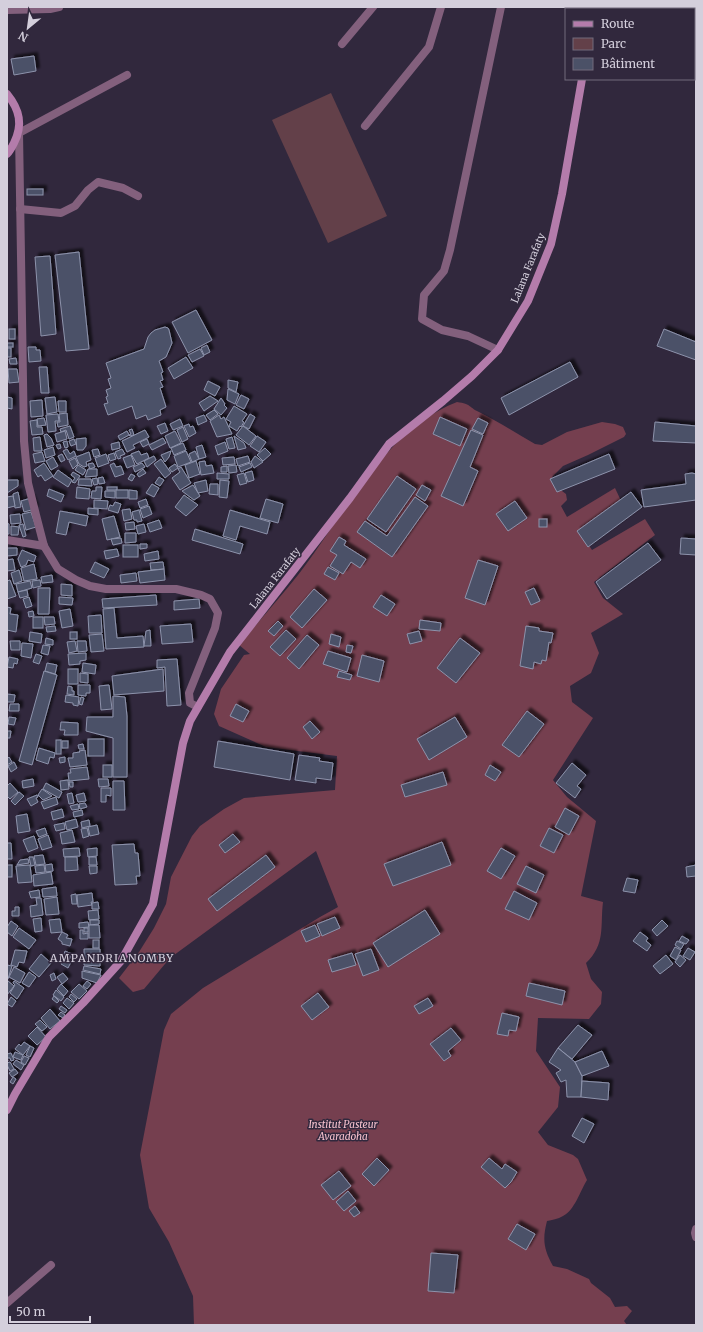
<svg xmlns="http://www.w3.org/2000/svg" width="703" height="1332" font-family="Merriweather,serif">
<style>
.green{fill:#634049}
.forest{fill:#753f4f}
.building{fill:#4b5167;stroke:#8d93ac;filter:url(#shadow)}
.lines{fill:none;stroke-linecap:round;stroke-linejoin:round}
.street{stroke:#83607d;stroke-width:8}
.secondary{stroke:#b47cab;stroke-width:8}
.labels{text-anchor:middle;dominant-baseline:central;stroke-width:3;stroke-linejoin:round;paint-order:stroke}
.street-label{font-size:10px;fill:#d4cfdc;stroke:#31283d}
.park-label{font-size:10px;font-style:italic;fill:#f7c1ce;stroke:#31283d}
.neighbourhood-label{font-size:11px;letter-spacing:1px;fill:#d4cfdc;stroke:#31283d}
</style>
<defs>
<filter id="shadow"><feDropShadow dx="3.5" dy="-3.5" stdDeviation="1" flood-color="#0009"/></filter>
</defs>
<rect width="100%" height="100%" fill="#31283d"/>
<polygon class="green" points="331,93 387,216 328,243 272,120"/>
<path class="forest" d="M457,402C472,404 468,407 479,412C499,422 516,433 535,444L542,445L567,432L602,422L615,424L623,427L626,434L624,437L588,455L563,466L552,477L558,488L566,494L567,500L561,506L567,517L615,488L623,505L581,534L592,550L645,519L655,535L594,582L603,598L623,614L591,633L599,653L591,673L570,686L572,702L593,718L553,780L567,797L596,821L581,896L603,902C600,926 606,944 586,963L591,979L602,992L601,1004L589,1019L538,1018L536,1051L560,1087L558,1107L538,1132L548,1145L573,1155L578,1159L587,1180C580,1191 575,1210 563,1216C558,1219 552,1220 547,1221C542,1240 544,1250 553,1266L567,1269L589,1279L591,1283L610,1298L615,1307L627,1306L632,1311L624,1321L627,1325H194L193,1296L169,1242L149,1208L140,1155L164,1030L171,1014L203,988L320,917L338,907L316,851L170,958L144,989L133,992L119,978L139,952L154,928L166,904L171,877L192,836L200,826L224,809L244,798L335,790L337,756L266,747L219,726L214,714L221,689L244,655L250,654L239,645C259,621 279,599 298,575C344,516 384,430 457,402Z"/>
<g class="building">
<polygon points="34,56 36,71 14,75 11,59"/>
<rect x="27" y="189" width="16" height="6"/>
<polygon points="79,252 89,349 66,351 55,255"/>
<polygon points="50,256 56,334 41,336 35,257"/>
<polygon points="196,310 212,340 188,353 172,322"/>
<polygon points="165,327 168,328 169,330 172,343 166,357 159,361 163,372 161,373 163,380 160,381 163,387 160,388 166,407 160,410 161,415 148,420 146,415 136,419 132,406 108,415 104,404 108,403 106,397 108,396 106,390 111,388 108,379 111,378 106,363 144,349 148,337 151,333 155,330"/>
<rect x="9" y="329" width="6" height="10"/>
<polygon points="664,329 696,342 696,360 657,346"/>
<rect x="7" y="343" width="6" height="4"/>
<polygon points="207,345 210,352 204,355 201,348"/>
<polygon points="28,347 36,347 36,350 40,350 41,361 29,362"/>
<rect x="7" y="348" width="4" height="9"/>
<polygon points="200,349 204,356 192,362 188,355"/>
<polygon points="186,357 193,368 174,379 168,368"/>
<polygon points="16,358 17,364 10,364 9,359"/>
<polygon points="570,362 578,377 509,415 501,398"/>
<polygon points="39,367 47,367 49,393 41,393"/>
<polygon points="8,369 17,369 19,382 9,383"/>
<polygon points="228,380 238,382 236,392 228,388"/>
<polygon points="208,381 220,387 215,396 204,390"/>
<polygon points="228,389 239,394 235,404 227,400"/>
<polygon points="241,395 249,399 244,409 236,405"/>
<polygon points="210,396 218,401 204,411 199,403"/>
<polygon points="7,397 12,398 12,409 7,408"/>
<polygon points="55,397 57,412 47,414 45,398"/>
<polygon points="221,398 225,404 224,405 227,408 221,415 214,409"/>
<polygon points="42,400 43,416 31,417 30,401"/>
<polygon points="58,401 66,401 66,412 59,412"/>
<polygon points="234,406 247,414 242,421 244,422 241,427 240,426 237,431 229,426 231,422 226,419"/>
<polygon points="214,410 218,414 210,420 206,415"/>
<polygon points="67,413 68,425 58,427 57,422 60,422 59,414"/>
<polygon points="58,414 59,421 55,421 56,431 48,432 46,415"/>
<polygon points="250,414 255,417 249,429 243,426"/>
<polygon points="204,415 207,421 198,425 196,418"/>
<polygon points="219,415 221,419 224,417 232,434 217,437 210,421"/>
<polygon points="440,417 467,429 460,446 433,434"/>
<polygon points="44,418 46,425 38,426 37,419"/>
<polygon points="478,418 488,423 483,434 472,429"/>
<polygon points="180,419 183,426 173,430 170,424"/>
<polygon points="37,420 37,427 42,427 43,434 32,435 30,421"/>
<polygon points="655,422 696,426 696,443 653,441"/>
<polygon points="165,423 168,431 161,434 157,426"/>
<polygon points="189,424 190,427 193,426 196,433 189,437 184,426"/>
<polygon points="70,426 74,437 69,439 66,430 61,432 60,429"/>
<polygon points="243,426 256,436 249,445 236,435"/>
<polygon points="183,427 188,439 182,442 177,430"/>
<polygon points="132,429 134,435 130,436 129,435 131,434 129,430"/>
<polygon points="145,430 149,437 133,445 135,448 127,452 122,441"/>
<polygon points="471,430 483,435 470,467 478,471 463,506 441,496"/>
<polygon points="65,431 67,439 57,442 55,434"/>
<polygon points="127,431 129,435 120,440 118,436"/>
<polygon points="175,431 181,443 170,448 165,436"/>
<polygon points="47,434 51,438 54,445 47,447 44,435"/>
<polygon points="234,436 244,443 246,448 238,450"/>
<polygon points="257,436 266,442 259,452 250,446"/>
<polygon points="40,437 42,451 34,451 33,438"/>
<polygon points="232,437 235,448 229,449 226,439"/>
<polygon points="86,438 86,446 83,450 77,450 76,439"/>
<polygon points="163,438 166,443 152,450 149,445"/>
<polygon points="74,439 76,444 71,446 69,441"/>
<polygon points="147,439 149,444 143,447 140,442"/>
<polygon points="67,441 68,447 65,448 63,442"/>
<polygon points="119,442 120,448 112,450 111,444"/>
<polygon points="225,442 228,451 218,455 215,446"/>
<polygon points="183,443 186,450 174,455 171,448"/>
<polygon points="60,444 61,448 58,449 56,445"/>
<polygon points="202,445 206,457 199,459 196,447"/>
<polygon points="53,447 55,455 46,458 44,450"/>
<polygon points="265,448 271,454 263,461 257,455"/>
<polygon points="67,449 70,454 74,451 76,456 68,460 63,451"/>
<polygon points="98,449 100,455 94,457 92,450"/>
<polygon points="122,449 125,454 120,456 121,458 118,459 115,452"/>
<polygon points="139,451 141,455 147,453 149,458 137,464 131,454"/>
<polygon points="171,451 169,457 165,462 161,455"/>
<polygon points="186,451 191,462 178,467 174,456"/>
<polygon points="195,451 199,459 192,462 189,454"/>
<polygon points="42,452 45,461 35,463 33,454"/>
<polygon points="89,452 91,460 86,462 87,466 84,467 79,464 76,457"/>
<polygon points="114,453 116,459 110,461 108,455"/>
<polygon points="62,454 65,460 61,462 58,456"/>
<polygon points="106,454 109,463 98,467 95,458"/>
<polygon points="609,454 615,469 557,492 550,479"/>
<polygon points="131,455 135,465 127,468 123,458"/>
<polygon points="154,456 156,460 147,467 144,461"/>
<polygon points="248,456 250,462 238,466 236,459"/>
<polygon points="255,456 263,462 254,468 251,462"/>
<polygon points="53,457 58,466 51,470 46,461"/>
<polygon points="234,457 235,464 223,465 222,458"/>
<polygon points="75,458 78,464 73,469 69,461"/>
<polygon points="161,459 171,473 165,478 154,464"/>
<polygon points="196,461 200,474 189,478 185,465"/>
<polygon points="205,461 206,466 212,465 214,473 201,475 199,462"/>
<polygon points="44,463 53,476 45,481 41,475 38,477 34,470"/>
<polygon points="93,463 95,467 90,469 88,464"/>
<polygon points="114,463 116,467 121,466 124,474 115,477 110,465"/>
<polygon points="142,463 145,467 135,472 133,467"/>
<polygon points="250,463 252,467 241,472 239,467"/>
<polygon points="175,464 178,468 172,472 169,468"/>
<polygon points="78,465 86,470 83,475 75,470"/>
<polygon points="236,465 237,472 229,473 228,466"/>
<polygon points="227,466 227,472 221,472 221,467"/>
<polygon points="181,467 191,483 180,490 172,478 180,472 178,469"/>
<polygon points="88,469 97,469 97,476 85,477"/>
<polygon points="143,469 146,473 139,477 137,474"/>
<polygon points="58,470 72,480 68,487 53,477"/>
<polygon points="252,471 254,480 248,482 245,473"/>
<polygon points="73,472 80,476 75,483 72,482 75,478 71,475"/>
<polygon points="217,473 229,474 229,479 217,479"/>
<polygon points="244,473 247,483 240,485 237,475"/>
<polygon points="692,473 696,474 696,500 644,507 641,490 686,484 685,474"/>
<polygon points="131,474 135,476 132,481 128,479"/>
<polygon points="397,476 416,489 386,532 367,519"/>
<polygon points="103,477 105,483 99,484 98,478"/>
<polygon points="159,477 164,480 160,486 155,483"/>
<polygon points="97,478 98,484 94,485 92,479"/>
<polygon points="79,479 91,479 92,486 78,485"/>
<polygon points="7,480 18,480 18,486 7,493"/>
<polygon points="206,480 208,491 198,493 194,483"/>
<polygon points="220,480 229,481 227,498 219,497"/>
<polygon points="152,484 159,488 154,497 146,493"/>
<polygon points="210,484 218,484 218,495 209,494"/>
<polygon points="193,485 200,496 194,500 182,491"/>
<polygon points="422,485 431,490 425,501 416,495"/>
<polygon points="77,487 90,489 89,499 76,498"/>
<polygon points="96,487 102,487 101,499 91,498 92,491 96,491"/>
<rect x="107" y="487" width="10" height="3"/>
<polygon points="49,489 64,495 61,502 47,496"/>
<rect x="116" y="490" width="12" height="8"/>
<polygon points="129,490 137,491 137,499 129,499"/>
<polygon points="105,491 115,491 115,498 105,497"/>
<polygon points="18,492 21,507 15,508 13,494"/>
<polygon points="631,492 642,507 588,547 577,531"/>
<polygon points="184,495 198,505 186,516 175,507"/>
<polygon points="13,496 15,506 7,508 7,497"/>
<polygon points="415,497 428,506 392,557 357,532 365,521 387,536"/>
<polygon points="31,498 35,509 24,512 21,501"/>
<polygon points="146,499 148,505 140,508 138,502"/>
<polygon points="266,499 283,504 278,523 260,518"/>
<polygon points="94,500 108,501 107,509 94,508"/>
<polygon points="515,501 527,518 508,531 496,514"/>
<polygon points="115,502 121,504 118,513 108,510 110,505 113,506"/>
<polygon points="149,506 152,514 143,518 140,509"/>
<polygon points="88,508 98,509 98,515 88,514"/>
<polygon points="130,509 132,519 124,521 122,510"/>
<polygon points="139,510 142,521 137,522 137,520 134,520 132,512"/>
<polygon points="230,510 270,522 267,534 240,526 236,540 223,536"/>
<polygon points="60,511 88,516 86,526 69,522 66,535 56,533"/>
<polygon points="31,512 36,527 26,530 22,514"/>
<polygon points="20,514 21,523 11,524 10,515"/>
<polygon points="114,516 120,537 107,540 102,519"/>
<rect x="539" y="519" width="8" height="8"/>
<polygon points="159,520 162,528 150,532 147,524"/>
<polygon points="134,522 135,529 126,530 125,523"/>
<polygon points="7,523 9,524 9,534 7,534"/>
<polygon points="23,524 26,536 23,537 19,525"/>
<polygon points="144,524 146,532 138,534 136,526"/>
<polygon points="11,526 19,527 18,535 11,535"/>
<polygon points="195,529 243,544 240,554 192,540"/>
<polygon points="125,533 136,533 136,542 125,543"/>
<polygon points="339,537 346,541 344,545 366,559 360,568 351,562 343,574 330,566 337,555 330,551"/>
<polygon points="121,538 122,543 113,545 111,539"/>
<polygon points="681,538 696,539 696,555 680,554"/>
<polygon points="648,543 661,560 607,599 596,582"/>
<polygon points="140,544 147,544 147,548 140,549"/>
<rect x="123" y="545" width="15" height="12"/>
<polygon points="7,548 17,548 17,555 7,556"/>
<polygon points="117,549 119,556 106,559 104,551"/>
<polygon points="22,550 36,556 34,562 28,560 26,565 21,567 18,559"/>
<polygon points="158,551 159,559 145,561 144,554"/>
<polygon points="13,559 15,570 7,571 7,560"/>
<polygon points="478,560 498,566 485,605 465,598"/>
<polygon points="95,562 109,569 104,578 90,572"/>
<polygon points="163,562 164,569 151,570 150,563"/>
<polygon points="34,564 37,579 24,581 21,568"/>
<polygon points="328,567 339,573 335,580 324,574"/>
<polygon points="164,569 165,580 140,583 138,572"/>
<polygon points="19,570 22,581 14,584 11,573"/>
<polygon points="136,573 137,581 121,583 120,575"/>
<polygon points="52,575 53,582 42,583 41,577"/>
<polygon points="10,580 16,596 7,599 7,581"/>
<polygon points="40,580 41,586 33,588 32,581"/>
<polygon points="30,581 32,588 18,592 16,584"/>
<polygon points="61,584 72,585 72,596 61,595"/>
<polygon points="38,588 50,588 49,614 38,614"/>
<polygon points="534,588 540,601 531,605 525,592"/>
<polygon points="314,589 327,600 302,628 290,617"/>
<polygon points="27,590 28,596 20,598 18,592"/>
<polygon points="156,595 157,605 103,608 102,599"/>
<polygon points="381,595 395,604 387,616 373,607"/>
<polygon points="29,597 32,606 26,608 23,599"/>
<polygon points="59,597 73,598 72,605 59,604"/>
<polygon points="199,599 200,608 174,610 174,601"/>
<polygon points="7,607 11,608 10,614 18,615 16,632 7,630"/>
<polygon points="114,608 117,638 143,636 144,647 106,649 103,609"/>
<polygon points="70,609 73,626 62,628 59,611"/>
<polygon points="33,611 34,616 29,617 28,612"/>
<polygon points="101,615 102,633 89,633 88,616"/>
<rect x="33" y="617" width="10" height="11"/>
<polygon points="44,617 54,617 55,624 45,625"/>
<polygon points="420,620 441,623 440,631 419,629"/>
<polygon points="278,621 283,626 274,636 268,631"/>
<polygon points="191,624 193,642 162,644 160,626"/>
<polygon points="55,626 56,631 47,632 46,627"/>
<polygon points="526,626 539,628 539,631 553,633 551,643 549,642 546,661 542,660 541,664 534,662 533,669 520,666"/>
<polygon points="150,630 151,646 144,646 146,631"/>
<polygon points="286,630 296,639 280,656 270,647"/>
<polygon points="419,631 422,641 410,644 407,634"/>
<polygon points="30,632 42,634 41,643 29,641"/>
<rect x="70" y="632" width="7" height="7"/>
<polygon points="102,634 104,651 91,652 89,635"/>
<polygon points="331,634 341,637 339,647 329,644"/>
<polygon points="307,635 319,645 299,669 287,658"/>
<polygon points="46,638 53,640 53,645 45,644"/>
<polygon points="460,638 480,653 456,683 437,668"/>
<polygon points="10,641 20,641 20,650 11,650"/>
<polygon points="75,641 77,651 69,653 67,642"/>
<polygon points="77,641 86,641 87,651 78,652"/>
<polygon points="22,643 33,644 31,658 21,656"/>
<polygon points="43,645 50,646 48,655 41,653"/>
<polygon points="347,645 353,646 351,653 346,652"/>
<polygon points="328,651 351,658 347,672 323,664"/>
<polygon points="86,653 86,660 80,661 80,664 69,665 68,654"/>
<polygon points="36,654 42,656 39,664 33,662"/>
<polygon points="362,655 384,661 379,682 357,676"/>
<polygon points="9,657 18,659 17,664 14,663 13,668 7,667"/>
<polygon points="177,659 181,705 167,706 165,667 157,668 157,660"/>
<polygon points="47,663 57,665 55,674 45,671"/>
<polygon points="83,663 96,665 95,674 82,672"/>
<rect x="68" y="669" width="10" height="15"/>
<polygon points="163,669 164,691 114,695 112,676"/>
<polygon points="44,671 57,675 32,765 19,761"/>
<polygon points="339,671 352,675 350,680 337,677"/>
<polygon points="80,673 88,674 88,683 80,682"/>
<polygon points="78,685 90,685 90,693 86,693 86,696 78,695"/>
<polygon points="109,685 112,709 101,710 99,686"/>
<polygon points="68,686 72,687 72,691 74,691 74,695 67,694"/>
<polygon points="7,694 15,695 14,702 7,702"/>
<polygon points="66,695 79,697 78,706 73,705 73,703 65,702"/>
<polygon points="113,696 125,697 127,716 127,777 113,777 113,738 86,731 87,717 113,717"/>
<polygon points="81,697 84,698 82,705 79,704"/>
<polygon points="10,704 19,704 19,711 9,711"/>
<polygon points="236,704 249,711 243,722 230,716"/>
<polygon points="527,711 544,724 519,757 502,745"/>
<polygon points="9,717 16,718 14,725 8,724"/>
<polygon points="455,717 467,737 429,760 417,739"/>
<polygon points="310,721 320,732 312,739 303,727"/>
<polygon points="61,722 78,723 78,735 64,735 65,730 60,730"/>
<polygon points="7,731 11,731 10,738 7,738"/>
<rect x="88" y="739" width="16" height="17"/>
<rect x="56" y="740" width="5" height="14"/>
<rect x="62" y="741" width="6" height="7"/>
<polygon points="218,741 294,754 290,780 214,767"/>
<polygon points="83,744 84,749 79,749 78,745"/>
<polygon points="39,748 55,753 54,758 50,757 48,764 36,760"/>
<polygon points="85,750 87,765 70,767 68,758 73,758 73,753 80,752 79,751"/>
<polygon points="299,755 320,758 319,761 333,763 331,780 316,778 316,783 295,780"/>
<polygon points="9,757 12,762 7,765 7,759"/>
<polygon points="65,757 65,762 60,763 59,758"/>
<polygon points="14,762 17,768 11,772 8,766"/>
<polygon points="572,763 586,775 577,786 581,789 575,798 556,783"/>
<rect x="103" y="765" width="9" height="12"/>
<polygon points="490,765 501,772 495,781 485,775"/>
<polygon points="87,767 89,779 69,781 68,773 71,773 70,769"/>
<polygon points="443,772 447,785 405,797 401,785"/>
<polygon points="33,779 34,786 23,788 22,781"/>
<polygon points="98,779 108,779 109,786 99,787"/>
<polygon points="68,780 69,789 61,790 60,781"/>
<polygon points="113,781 124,781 125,810 113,810"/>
<polygon points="69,782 73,782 73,787 70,787"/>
<polygon points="10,783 18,792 10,799 7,796 7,786"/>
<polygon points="46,783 62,792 59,798 43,789"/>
<polygon points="101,788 111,788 111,796 106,795 106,802 101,802"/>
<polygon points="42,789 52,796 43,800 38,795"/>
<polygon points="19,792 24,796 15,805 11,801"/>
<polygon points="72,793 74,803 69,804 67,794"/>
<polygon points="84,793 86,801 78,802 76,795"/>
<polygon points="37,795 38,797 36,798 38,802 31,806 27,799"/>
<polygon points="56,797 58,804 44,809 41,802"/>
<polygon points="85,803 87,807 80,809 79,804"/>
<polygon points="78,804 79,809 72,810 70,806"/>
<polygon points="565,808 579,816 569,835 555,827"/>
<polygon points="62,809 64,817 53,820 51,812"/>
<polygon points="82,810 83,815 74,817 73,812"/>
<polygon points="27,814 30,831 18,833 16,816"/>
<polygon points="76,819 78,827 67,830 65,822"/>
<polygon points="89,820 90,826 82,828 81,822"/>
<polygon points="64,823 65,829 56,831 54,825"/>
<polygon points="97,825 99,834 90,836 88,827"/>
<polygon points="45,828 47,834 39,837 36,831"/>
<polygon points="87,828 89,836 83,838 81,829"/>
<polygon points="549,828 563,835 554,853 540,846"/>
<polygon points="72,830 75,842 62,844 60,833"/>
<polygon points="233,834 240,842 225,853 219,845"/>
<polygon points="48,835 52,847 42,850 38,839"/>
<polygon points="34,836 38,848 28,852 23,840"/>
<polygon points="442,842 451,865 393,886 384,864"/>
<polygon points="7,843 11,843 12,859 7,859"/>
<polygon points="134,844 135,853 138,853 140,876 136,876 137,884 115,885 112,845"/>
<polygon points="79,848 80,856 64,857 63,849"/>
<polygon points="97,848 97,856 88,857 87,849"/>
<polygon points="501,848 515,856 501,879 487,871"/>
<polygon points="43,855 45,864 36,865 34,856"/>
<polygon points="266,855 275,867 217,911 208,899"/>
<polygon points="29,857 33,857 35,865 31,866"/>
<polygon points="65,857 77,857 78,870 65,871"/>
<polygon points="89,857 96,857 97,865 89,865"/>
<polygon points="28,859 29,863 17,865 20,860"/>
<polygon points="52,864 53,871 46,872 45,865"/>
<rect x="7" y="865" width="5" height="12"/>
<polygon points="30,865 32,882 18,883 16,866"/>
<polygon points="44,865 45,872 36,873 35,866"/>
<polygon points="696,865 696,876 687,877 686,867"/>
<polygon points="89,866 97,866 97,873 90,874"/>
<polygon points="526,866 544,875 536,893 517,884"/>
<polygon points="51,872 53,884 34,886 33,875"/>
<polygon points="627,878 638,880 635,893 623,891"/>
<polygon points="56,887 57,896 43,897 42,889"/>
<polygon points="39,890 40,897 31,898 29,892"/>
<polygon points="514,891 537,903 529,920 505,909"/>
<polygon points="92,893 93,902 91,902 92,905 78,907 77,895"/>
<polygon points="76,894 77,904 72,904 71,895"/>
<polygon points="57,897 59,914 46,915 44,899"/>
<polygon points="36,898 41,898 43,915 31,917 30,906 37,905"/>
<polygon points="98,902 99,909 92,909 92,903"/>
<polygon points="15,907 19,907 19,916 12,916 12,911 15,911"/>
<polygon points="98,910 99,919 89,920 88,911"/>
<polygon points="425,910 440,934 388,967 373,943"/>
<polygon points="335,917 340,928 322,936 317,924"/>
<polygon points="41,918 42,931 35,932 33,919"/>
<polygon points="60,919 62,932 51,933 49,920"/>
<polygon points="90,920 99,920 99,924 90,925"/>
<polygon points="662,920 668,926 657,936 652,930"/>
<polygon points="11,921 18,926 12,936 7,932 7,927"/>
<polygon points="88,922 89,927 79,928 79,923"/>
<polygon points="89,925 99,925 100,938 89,938"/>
<polygon points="315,925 320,936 306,942 301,931"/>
<polygon points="19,928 36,940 29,949 13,937"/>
<rect x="84" y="928" width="4" height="4"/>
<polygon points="80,930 83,930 83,934 88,933 88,939 80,939"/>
<polygon points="62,932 68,935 66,938 72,939 70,946 62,944 62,942 58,939"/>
<polygon points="640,932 648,938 646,941 651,945 647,951 633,941"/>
<polygon points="682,936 689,940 686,944 679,941"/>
<rect x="93" y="940" width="6" height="8"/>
<polygon points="677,941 684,944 681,949 675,945"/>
<polygon points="675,947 681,950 676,960 670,956"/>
<polygon points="688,948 695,952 690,960 683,956"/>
<polygon points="84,949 100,949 100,966 84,965"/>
<polygon points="371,949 379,970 363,976 355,954"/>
<polygon points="15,950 27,951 24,963 19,962 17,967 11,965"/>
<polygon points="65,951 72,954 69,960 63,957"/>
<polygon points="352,953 356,965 332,972 328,960"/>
<polygon points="41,954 51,963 39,977 29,969"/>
<polygon points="666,955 673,964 660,974 653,966"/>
<polygon points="680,955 686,960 680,967 675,962"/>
<polygon points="64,959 71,962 68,968 61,964"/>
<polygon points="7,965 12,966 8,979 7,979"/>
<polygon points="84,966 101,969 100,974 83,970"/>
<polygon points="14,967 25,973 20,983 9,977"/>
<polygon points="82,971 101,975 97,983 82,978"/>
<polygon points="29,972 36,977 29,987 22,983"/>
<polygon points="54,973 56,979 52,981 50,975"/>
<polygon points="63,973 68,979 62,984 57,977"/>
<polygon points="8,981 14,986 7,995 7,982"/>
<polygon points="14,981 24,988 17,999 10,993 15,985 13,983"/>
<polygon points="87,981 91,984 87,989 83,986"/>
<polygon points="529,983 565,991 562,1005 526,996"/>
<polygon points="61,984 68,991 64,996 57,989"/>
<polygon points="79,984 87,991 79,999 71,992"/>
<polygon points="56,990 64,997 61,1001 53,995"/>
<polygon points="318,993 329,1007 312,1020 301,1006"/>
<polygon points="71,994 77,999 74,1002 69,997"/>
<polygon points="54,996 59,1001 57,1003 52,999"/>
<polygon points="11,997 16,1001 12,1007 7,1004"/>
<polygon points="67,998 74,1003 69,1009 63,1003"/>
<polygon points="428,998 433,1006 419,1014 414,1006"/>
<polygon points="61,1006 67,1010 65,1013 59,1009"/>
<polygon points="50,1009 60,1021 50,1029 41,1018"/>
<polygon points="61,1012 65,1015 63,1018 58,1015"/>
<polygon points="502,1013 519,1017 516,1031 509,1030 508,1036 497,1034"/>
<polygon points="40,1020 47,1027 42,1031 35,1024"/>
<polygon points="578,1025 592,1035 572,1059 558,1048"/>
<polygon points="37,1027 46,1037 37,1045 28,1036"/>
<polygon points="451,1028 461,1040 448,1051 451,1056 444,1061 430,1044"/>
<polygon points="24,1042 30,1046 23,1055 15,1049 19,1044 21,1046"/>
<polygon points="30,1046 34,1048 30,1057 26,1055"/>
<polygon points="558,1048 575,1062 582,1076 581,1097 567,1097 566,1080 561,1082 556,1073 561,1070 549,1062"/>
<polygon points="602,1051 609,1066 582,1076 575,1062"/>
<polygon points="15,1052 23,1055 21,1060 13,1057"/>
<polygon points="11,1053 14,1060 11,1061 10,1058 7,1058 8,1061 7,1062 7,1054"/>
<polygon points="24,1056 29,1058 25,1065 21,1062"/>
<polygon points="16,1060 24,1065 21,1070 13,1064"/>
<polygon points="10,1062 14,1069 10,1071 7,1065 7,1063"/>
<polygon points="15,1069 18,1073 12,1077 9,1073"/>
<polygon points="13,1077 16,1079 13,1084 10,1082"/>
<polygon points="582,1081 609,1083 608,1100 581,1097"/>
<polygon points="582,1118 594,1124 584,1143 572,1136"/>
<polygon points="377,1158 389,1170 374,1186 362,1174"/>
<polygon points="489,1158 502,1169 505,1164 517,1172 511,1182 505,1188 481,1167"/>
<polygon points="339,1171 351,1186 333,1200 321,1185"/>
<polygon points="348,1191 356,1201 344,1211 336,1202"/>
<polygon points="355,1206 360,1213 354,1217 349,1211"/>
<polygon points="517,1224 535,1234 526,1250 508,1239"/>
<polygon points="431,1253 458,1255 454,1293 428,1291"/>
</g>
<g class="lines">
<g class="street">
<polyline points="7,10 50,9 59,7"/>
<polyline points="342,44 373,7"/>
<polyline points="127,75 19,133 24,441 28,483 36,515 44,546 58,569 76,580 90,586 106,589 176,589 201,595 210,599 218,613 215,628 189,693 190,703 198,707"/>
<polyline points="365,126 429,47 441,7"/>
<polyline points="20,209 61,213 75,206 88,190 98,182 123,188 138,196"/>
<polyline points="498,350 468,336 442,330 422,319 424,295 444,271 450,250 501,7"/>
<polyline points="7,540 44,546"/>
<polyline points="696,1229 695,1233 696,1237"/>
<polyline points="7,1303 51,1265"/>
</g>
<g class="secondary">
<polyline points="619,9 621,7"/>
<path d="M7,94C20,110 23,125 14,143C12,147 10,151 7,154"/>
<polyline points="7,1110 15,1094 49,1037 83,1003 121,961 153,904 183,743 190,721 230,652 350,498 389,444 443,401 472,376 498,350 528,301 551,244 562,194 582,79"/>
</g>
</g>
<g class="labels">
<g class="street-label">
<text transform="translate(528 268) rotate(-68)">Lalana Farafaty</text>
<text transform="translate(275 578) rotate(-52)">Lalana Farafaty</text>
</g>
<g class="park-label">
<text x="343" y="1124">Institut Pasteur<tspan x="343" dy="12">Avaradoha</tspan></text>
</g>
<g class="neighbourhood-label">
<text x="112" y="958">AMPANDRIANOMBY</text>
</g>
</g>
<rect width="703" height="1332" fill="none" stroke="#d4cfdc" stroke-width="16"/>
<rect x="565" y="8" width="130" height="72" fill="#31283d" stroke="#726b7d"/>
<rect x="573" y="21" width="20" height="6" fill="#b47cab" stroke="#726b7d"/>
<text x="601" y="28" font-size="12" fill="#d4cfdc">Route</text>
<rect x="573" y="38" width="20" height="12" fill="#634049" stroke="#726b7d"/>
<text x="601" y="48" font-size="12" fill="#d4cfdc">Parc</text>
<rect x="573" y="58" width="20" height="12" fill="#4b5167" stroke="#726b7d"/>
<text x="601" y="68" font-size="12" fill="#d4cfdc">Bâtiment</text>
<g transform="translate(28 28) rotate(209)" stroke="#31283d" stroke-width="3" paint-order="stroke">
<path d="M0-3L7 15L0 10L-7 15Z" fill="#d4cfdc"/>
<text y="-6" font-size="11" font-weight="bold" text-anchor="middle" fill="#d4cfdc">N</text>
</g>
<path d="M10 1316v6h80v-6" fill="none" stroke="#d4cfdc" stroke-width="2"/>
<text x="16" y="1316" font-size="12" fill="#d4cfdc" stroke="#31283d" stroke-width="3" paint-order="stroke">50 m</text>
</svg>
